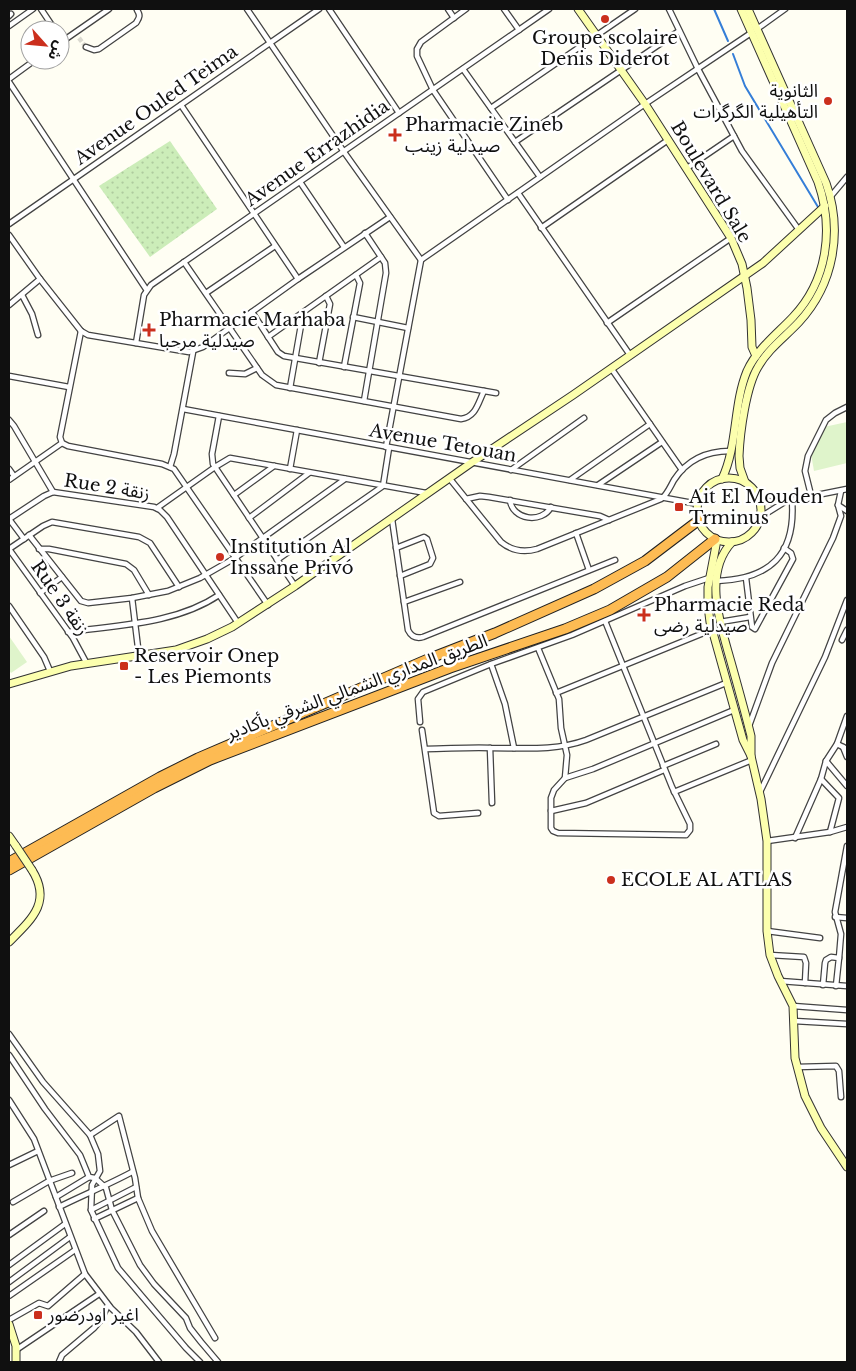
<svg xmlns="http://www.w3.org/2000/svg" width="856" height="1371" font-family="'Libre Baskerville','Noto Sans Arabic',serif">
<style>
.park{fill:url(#park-dots)}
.pitch{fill:#dff4cb}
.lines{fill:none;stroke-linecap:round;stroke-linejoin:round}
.stream{stroke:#357ed7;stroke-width:2}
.street-tunnel{stroke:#dbdad1;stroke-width:4.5;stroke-dasharray:4.5 2;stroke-linecap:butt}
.street-casing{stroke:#434343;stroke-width:7}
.secondary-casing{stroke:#323232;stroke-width:9}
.highway-casing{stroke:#212121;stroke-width:11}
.street{stroke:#fff;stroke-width:4.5}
.secondary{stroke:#fcffae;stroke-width:7}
.highway{stroke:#fdbb53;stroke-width:9}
.secondary-bridge-casing{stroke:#323232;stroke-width:9;stroke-linecap:butt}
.secondary-bridge{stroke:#fcffae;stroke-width:7}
.poi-dot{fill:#cb2f1d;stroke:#fff;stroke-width:2}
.labels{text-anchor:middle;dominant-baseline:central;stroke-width:5;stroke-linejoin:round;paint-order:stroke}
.poi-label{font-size:18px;fill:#101010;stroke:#fff;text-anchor:start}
.street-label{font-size:18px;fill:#101010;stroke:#fff}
</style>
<defs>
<pattern id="park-dots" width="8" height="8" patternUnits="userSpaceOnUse" patternTransform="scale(1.25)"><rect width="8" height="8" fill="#ccedb9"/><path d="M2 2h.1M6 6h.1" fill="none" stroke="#aeca9e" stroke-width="1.8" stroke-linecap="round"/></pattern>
</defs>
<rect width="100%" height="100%" fill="#fffef3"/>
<polygon class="park" points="170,141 217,209 150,257 99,186"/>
<g class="pitch">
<polygon points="847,422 847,463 814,471 811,454 824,427"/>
<polygon points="9,636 27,662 11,673 9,670"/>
</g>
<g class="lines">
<g class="stream">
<polyline points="714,9 728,41"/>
<polyline points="733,54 745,86 818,207"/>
</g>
<polyline class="street-tunnel" points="79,38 86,47"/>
<g class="street-casing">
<g id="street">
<polyline points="41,9 55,30"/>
<polyline points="247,9 344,152 421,260"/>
<polyline points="329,9 399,113"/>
<polyline points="448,9 454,18"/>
<polyline points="466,9 421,42 417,49 417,56 433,90 508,200"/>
<polyline points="504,9 519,30"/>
<polyline points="669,9 698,69 742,151 799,230"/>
<polyline points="9,16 11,14"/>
<polyline points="9,26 33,9"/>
<polyline points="757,29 785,9"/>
<polyline points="60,43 109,9"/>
<path d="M86,47L94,50L99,49L136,23C139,18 141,16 137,10"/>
<polyline points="463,69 540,177"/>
<polyline points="9,79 35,60"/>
<polyline points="9,82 146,289"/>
<polyline points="181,105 298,279"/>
<polyline points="491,108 635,9"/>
<polyline points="515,142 679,31"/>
<polyline points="687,168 734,136"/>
<polyline points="300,182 344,247"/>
<polyline points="518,193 630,355"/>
<polyline points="831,196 847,177"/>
<polyline points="9,224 319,9"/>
<polyline points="541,228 668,140"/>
<polyline points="9,235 40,279 81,331 88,335 189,352 203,347 298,279 390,217"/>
<path d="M184,262L262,375L276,385L461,419C476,417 478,403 484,391"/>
<polyline points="206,293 275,246"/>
<polyline points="22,295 32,314 38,335"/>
<polyline points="9,305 40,279"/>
<polyline points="252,312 278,352 284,356 496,393"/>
<polyline points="353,317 408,328"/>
<polyline points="607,323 731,238"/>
<polyline points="81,331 60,437 62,443 68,446 162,464 174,469 268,605"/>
<polyline points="268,337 381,257"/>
<polyline points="136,343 144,295 151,285 549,9"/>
<polyline points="319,363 330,304 326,296"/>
<polyline points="344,367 360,283 356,275"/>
<polyline points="611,368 682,470"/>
<polyline points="229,373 245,374 257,368"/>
<polyline points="9,376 69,387"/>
<polyline points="290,388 301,325 297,317"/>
<polyline points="364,401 386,273 385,263 365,233"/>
<polyline points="183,409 698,504"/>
<polyline points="219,416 212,454 213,464 295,586"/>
<polyline points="9,420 14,426 53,492"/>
<polyline points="386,447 421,260 645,104 751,33"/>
<polyline points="170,467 174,454 193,352"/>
<polyline points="9,469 14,476"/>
<polyline points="290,469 297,430"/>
<polyline points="511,470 584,418"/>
<path d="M450,479L501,542C512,551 523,553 537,549L661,499C667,495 670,487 674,480C687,460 707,451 730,451"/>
<polyline points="9,480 62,443"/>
<polyline points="570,480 650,424"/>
<polyline points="598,485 662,442"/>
<polyline points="234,495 274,466"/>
<polyline points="811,495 805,471 808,456 826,420 835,413 847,407"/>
<polyline points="466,499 480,496 489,497 600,516 609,520"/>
<polyline points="759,499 772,502 787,501 847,489"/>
<path d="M510,500C512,520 542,524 551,507"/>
<polyline points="838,505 847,511"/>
<polyline points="157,508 215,467 230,458 426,493"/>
<polyline points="249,518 309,473"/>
<polyline points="759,518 783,503"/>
<path d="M392,519L408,630C411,636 416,639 423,637L615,560"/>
<polyline points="576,533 589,570"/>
<polyline points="29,535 81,601 88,603 132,598 168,591 200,578 235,558 345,479"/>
<polyline points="24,539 9,519 44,496 53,492 154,507 160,510 167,517 238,623"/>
<polyline points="396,548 424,537 427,539 433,558 430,564 400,576"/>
<polyline points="9,549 43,526 52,522 139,537 150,543 179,587"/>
<polyline points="9,549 73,638 87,664"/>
<polyline points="39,549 49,549 126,564 134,570 149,595"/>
<polyline points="277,560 383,486 389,448"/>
<polyline points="746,578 752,627 755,629 793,559 791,553 784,548"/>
<path d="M717,581C770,579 796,555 792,500"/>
<polyline points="40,593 62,577"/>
<polyline points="132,598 139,656"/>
<polyline points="404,602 460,582"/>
<polyline points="9,606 44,657 50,671"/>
<polyline points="720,622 750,617"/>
<path d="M68,632C118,625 176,624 219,595"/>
<polyline points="842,640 847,630"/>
<polyline points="538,648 559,699 561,728 567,755 565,778 554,790 551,798 551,828 553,831 558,833 686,835 690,830 690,824 672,787 605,621"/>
<polyline points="491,664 505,704 514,748"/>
<polyline points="556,693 711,630"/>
<polyline points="420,722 418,699 423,692 491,664 572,635 685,586 709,578"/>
<polyline points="749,726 772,663 833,538 841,516 838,505 841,491"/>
<polyline points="422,730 434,813 439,816 478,813"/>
<polyline points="837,744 847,749"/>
<polyline points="843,747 847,757"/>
<polyline points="490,748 492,803"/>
<path d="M426,749C447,749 469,747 491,748C523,748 556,751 586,740L726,683"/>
<polyline points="826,761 847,786"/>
<polyline points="663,766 716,744"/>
<polyline points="565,778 593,769 734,710"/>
<polyline points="821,779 839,798 830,832"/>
<polyline points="674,792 752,760"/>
<polyline points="760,792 825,657 847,600"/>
<polyline points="551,811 586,803 664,770"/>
<polyline points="795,838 821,779 826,761 837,744 847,716"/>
<polyline points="767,841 830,832 847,827"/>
<polyline points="835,917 847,918"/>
<polyline points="767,931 820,938"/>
<polyline points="770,955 804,957 806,963 805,983"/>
<polyline points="839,958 841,934 835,912 847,846"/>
<polyline points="780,981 847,986"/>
<polyline points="823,985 825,963 826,960 831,957 839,958 836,986"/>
<polyline points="793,1006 847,1010"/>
<polyline points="794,1021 847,1024"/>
<polyline points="9,1034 43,1082 90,1135 98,1154 100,1171 92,1185 91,1210 118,1268 186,1348 200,1362"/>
<polyline points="9,1055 45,1109 80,1155 89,1177 95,1178 106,1188 112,1210 140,1265 154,1284 186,1318 190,1328 201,1342 218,1362"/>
<polyline points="797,1067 836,1066 839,1071 841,1097"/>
<polyline points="9,1100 34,1139 85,1274 111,1308 136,1332 159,1362"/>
<polyline points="90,1135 119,1116 135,1178 138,1198 152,1231 215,1338"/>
<polyline points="9,1165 38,1151"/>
<polyline points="56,1197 89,1177"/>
<polyline points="13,1202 49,1181 72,1173"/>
<path d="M59,1207C83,1195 108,1185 132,1172"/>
<polyline points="91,1210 136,1187"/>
<polyline points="94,1219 138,1198"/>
<polyline points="9,1235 44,1211"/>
<polyline points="9,1265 65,1224"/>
<polyline points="9,1282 70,1237"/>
<polyline points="9,1296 75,1250"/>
<polyline points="9,1320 39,1303 48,1306 85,1274"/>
<polyline points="16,1350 99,1294"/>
<polyline points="59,1362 62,1355 94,1328 101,1320 108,1305"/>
</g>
</g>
<g class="secondary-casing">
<g id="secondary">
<polyline points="578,9 645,104 731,238 742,264 747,288 751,320 752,347 756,356"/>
<circle cx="729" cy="510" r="32"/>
<path d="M722,479C738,445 733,405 747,371C757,349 777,334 793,317C828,280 834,228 818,182L741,9"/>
<path d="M745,482L740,468L739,456C740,432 746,387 758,367C768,349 785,337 799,322C834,284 843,231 826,183L748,9"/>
<polyline points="717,540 708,587 708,606 710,622 743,740 751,756"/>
<path d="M732,542C702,574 721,626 731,662C738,687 745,712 751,736V756L761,799L767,841V931L770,955L778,976L793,1006L795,1058L805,1096L821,1128L847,1167"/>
<polyline points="9,684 71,666 176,650 207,639 232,627 295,586 471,463 573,395 763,263 825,206"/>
<polyline points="9,836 16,846"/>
<path d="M9,942C32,919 52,902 32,870"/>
<polyline points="9,1324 16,1346 16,1362"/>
</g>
</g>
<g class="highway-casing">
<g id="highway">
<polyline points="9,862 160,777 198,758 428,659 495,633 594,589 645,561 699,520"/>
<polyline points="9,870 154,788 210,760 450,668 565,629 610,610 667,577 715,539"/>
</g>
</g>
<use href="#street" class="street"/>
<use href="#secondary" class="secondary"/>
<use href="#highway" class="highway"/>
<g class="secondary-bridge-casing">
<polyline id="secondary-bridge" points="16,846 32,870"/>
</g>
<use href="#secondary-bridge" class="secondary-bridge"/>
</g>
<g class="poi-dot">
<circle cx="605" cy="19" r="5"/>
<circle cx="828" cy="101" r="5"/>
<path d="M392.5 127.5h5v5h5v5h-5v5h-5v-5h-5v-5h5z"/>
<path d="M146.5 322.5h5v5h5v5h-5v5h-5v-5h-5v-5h5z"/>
<rect x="674" y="502" width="10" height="10" rx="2.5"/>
<circle cx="220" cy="557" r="5"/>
<path d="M641.5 607.5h5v5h5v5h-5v5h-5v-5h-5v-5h5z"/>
<rect x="119" y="661" width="10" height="10" rx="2.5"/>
<circle cx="611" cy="880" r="5"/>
<rect x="33" y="1310" width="10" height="10" rx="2.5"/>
</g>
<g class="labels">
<g class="poi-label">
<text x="605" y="38" text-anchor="middle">Groupe scolaire<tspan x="605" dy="21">Denis Diderot</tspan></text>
<text x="818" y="91" text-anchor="end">الثانوية<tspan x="818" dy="21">التأهيلية الگرگرات</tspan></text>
<text x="405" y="125">Pharmacie Zineb<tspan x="405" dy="21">صيدلية زينب</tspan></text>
<text x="159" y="320">Pharmacie Marhaba<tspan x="159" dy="21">صيدلية مرحبا</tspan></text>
<text x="689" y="497">Ait El Mouden<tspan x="689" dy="21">Trminus</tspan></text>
<text x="230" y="547">Institution Al<tspan x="230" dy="21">Inssane Privó</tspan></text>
<text x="654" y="605">Pharmacie Reda<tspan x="654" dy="21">صيدلية رضى</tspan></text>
<text x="134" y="656">Reservoir Onep<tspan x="134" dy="21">- Les Piemonts</tspan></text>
<text x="621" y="880">ECOLE AL ATLAS</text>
<text x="48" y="1315">اغير اودرضور</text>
</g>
<g class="street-label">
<text transform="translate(156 105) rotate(-35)">Avenue Ouled Teima</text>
<text transform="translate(317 153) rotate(-35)">Avenue Errazhidia</text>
<text transform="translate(711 182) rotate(59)">Boulevard Sale</text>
<text transform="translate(443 443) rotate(10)">Avenue Tetouan</text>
<text transform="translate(107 487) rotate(9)">Rue 2 زنقة</text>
<text transform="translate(60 598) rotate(55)">Rue 3 زنقة</text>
<text transform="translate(357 687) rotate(-20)">الطريق المداري الشمالي الشرقي بأكادير</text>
</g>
</g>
<rect width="856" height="1371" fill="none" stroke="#101010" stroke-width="20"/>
<g transform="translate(45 45) rotate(117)"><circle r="24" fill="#ffffff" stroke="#9f9f9f"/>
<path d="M0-4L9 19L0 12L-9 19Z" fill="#cb2f1d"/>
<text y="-8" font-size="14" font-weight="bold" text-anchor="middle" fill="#101010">ش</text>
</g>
</svg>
